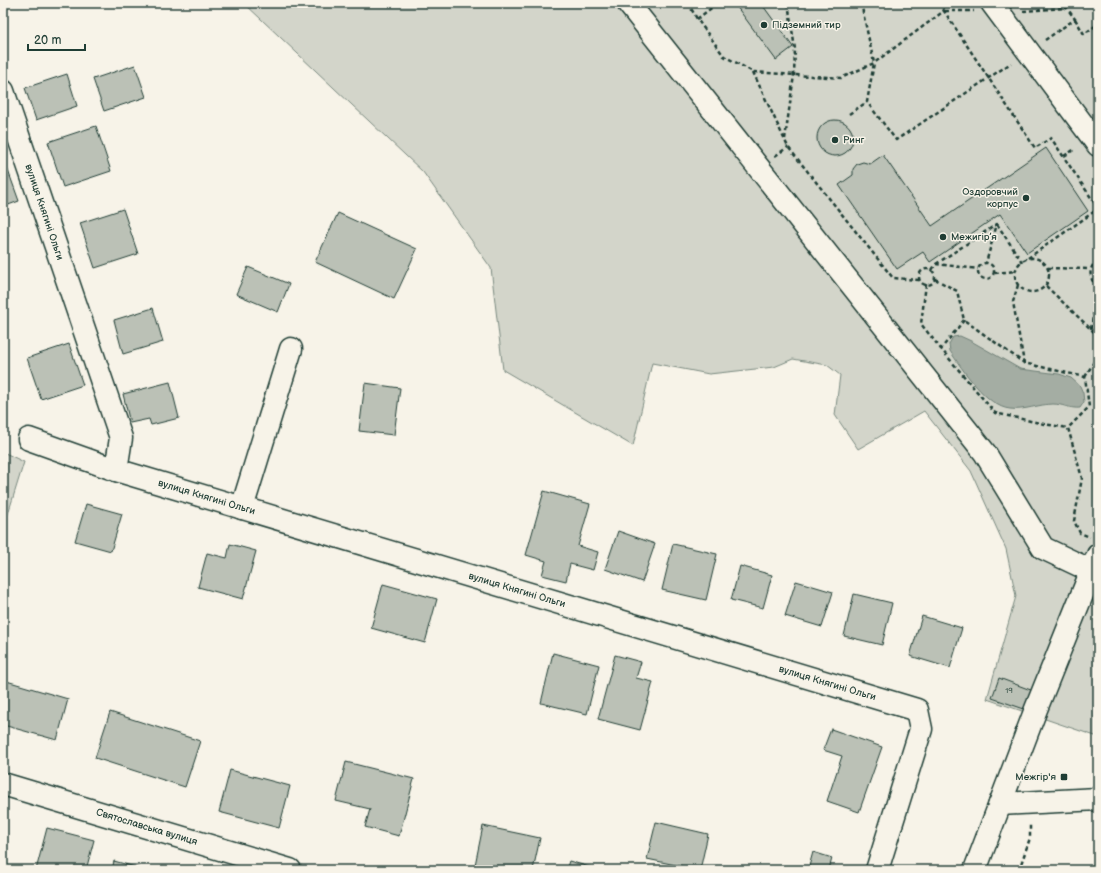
<svg xmlns="http://www.w3.org/2000/svg" width="1101" height="873" font-family="'Balsamiq Sans',sans-serif">
<style>
.green{fill:#d3d5ca;stroke:#79897f}
.water{fill:#a4ada3;stroke:#6f8077}
.building{fill:#bbc1b6;stroke:#1f3d34}
.lines{fill:none;stroke-linecap:round;stroke-linejoin:round}
.minor-casing{stroke:#1f3d34;stroke-width:25}
.path{stroke:#1f3d34;stroke-width:2.5;stroke-dasharray:4 3;stroke-linecap:butt}
.minor{stroke:#f7f3e8;stroke-width:22}
.poi-dot{fill:#1f3d34;stroke:#f7f3e8;stroke-width:1.5}
.labels{text-anchor:middle;dominant-baseline:central;stroke-width:3;stroke-linejoin:round;paint-order:stroke}
.number-label{font-size:8px;fill:#465e54}
.poi-label{font-size:10px;fill:#1f3d34;stroke:#f7f3e8;text-anchor:start}
.street-label{font-size:10px;fill:#1f3d34;stroke:#f7f3e8}
</style>
<rect width="100%" height="100%" fill="#f7f3e8"/>
<filter id="ink" filterUnits="userSpaceOnUse"><feTurbulence type="fractalNoise" baseFrequency=".025" numOctaves="2"/><feDisplacementMap in="SourceGraphic" scale="8" xChannelSelector="R" yChannelSelector="G"/><feConvolveMatrix kernelMatrix="1 2 1 2 8 2 1 2 1" color-interpolation-filters="sRGB"/></filter>
<g filter="url(#ink)">
<g class="green">
<polygon points="244,3 1098,3 1098,737 987,699 1016,596 1006,549 971,471 924,411 858,449 835,415 840,375 827,365 793,359 774,367 709,374 652,363 633,446 503,370 491,268 423,172"/>
<polygon points="3,452 24,462 3,530"/>
</g>
<path class="water" d="M960,336L971,341L1020,369L1059,374L1071,378L1080,386L1083,393L1084,402L1080,408C1070,409 1062,404 1053,404C1039,404 1024,411 1010,409C987,407 962,369 950,351L949,344L953,337Z"/>
<g class="building">
<polygon points="734,3 761,3 793,47 776,60"/>
<polygon points="135,65 146,97 104,111 93,79"/>
<polygon points="67,74 77,106 36,120 25,88"/>
<circle cx="835" cy="138" r="18"/>
<polygon points="96,126 111,171 63,187 48,142"/>
<polygon points="1046,148 1088,211 1027,253 1000,214 930,262 923,252 897,269 839,185 853,175 853,169 857,164 863,162 870,164 883,155 932,226"/>
<polygon points="6,165 19,201 3,207 3,166"/>
<polygon points="123,209 138,254 95,268 80,223"/>
<polygon points="338,213 417,249 394,299 315,262"/>
<polygon points="248,267 289,284 278,312 236,294"/>
<polygon points="153,308 163,342 123,354 114,320"/>
<polygon points="69,344 83,385 41,399 27,358"/>
<polygon points="170,382 179,418 151,425 149,419 130,423 123,394"/>
<polygon points="365,383 400,388 394,435 359,431"/>
<polygon points="544,491 590,504 578,546 598,552 593,570 570,564 566,581 542,575 546,561 526,555"/>
<polygon points="86,504 122,514 111,551 75,541"/>
<polygon points="618,531 655,544 642,582 605,569"/>
<polygon points="230,544 256,551 243,599 198,587 207,553 227,558"/>
<polygon points="673,544 717,554 706,600 662,590"/>
<polygon points="740,566 772,575 763,608 731,600"/>
<polygon points="796,581 833,592 822,627 785,616"/>
<polygon points="383,584 437,599 425,643 371,628"/>
<polygon points="854,594 892,603 882,645 844,636"/>
<polygon points="922,616 962,628 950,668 910,656"/>
<polygon points="553,653 599,665 587,714 541,703"/>
<polygon points="615,655 641,662 636,678 653,682 640,730 598,719"/>
<polygon points="999,678 1036,692 1030,711 992,698"/>
<polygon points="3,680 68,699 57,740 3,725"/>
<polygon points="110,712 200,741 185,787 95,758"/>
<polygon points="831,729 882,747 859,812 827,801 842,756 823,750"/>
<polygon points="346,762 414,779 399,836 365,827 370,809 336,801"/>
<polygon points="230,770 290,786 279,828 219,812"/>
<polygon points="656,822 708,834 700,870 647,859"/>
<polygon points="483,826 540,838 533,870 474,870"/>
<polygon points="47,828 94,840 86,870 36,870"/>
<polygon points="813,852 832,858 829,870 808,870"/>
<polygon points="114,861 146,870 112,870"/>
<polygon points="569,861 600,870 566,870"/>
</g>
<g class="lines">
<g class="minor-casing">
<g id="minor">
<polyline points="628,3 985,453 1043,548 1098,574"/>
<polyline points="992,3 1098,145"/>
<path id="s1" d="M3,91L121,438L116,470"/>
<path id="s2" d="M29,439L116,470L917,710L921,729L877,870"/>
<polyline points="242,508 291,349"/>
<path id="s3" d="M3,784L290,870"/>
<polyline points="1000,804 1098,799"/>
<polyline points="975,870 1036,709 1098,555"/>
</g>
</g>
<g class="path">
<polyline points="688,3 697,19 724,56 753,72 841,78 874,63 944,11 939,3"/>
<polyline points="861,3 874,63 867,102 896,140 1011,63"/>
<polyline points="946,3 944,11 1035,148 1051,138 1098,208"/>
<polyline points="945,11 974,11"/>
<polyline points="1023,11 1066,8"/>
<polyline points="697,19 718,3"/>
<polyline points="1075,19 1084,34 1098,24"/>
<polyline points="1045,40 1075,19 1063,3"/>
<polyline points="753,72 788,147 893,278 920,280"/>
<polyline points="849,114 867,102"/>
<polyline points="785,139 794,75 795,49 788,3"/>
<polyline points="775,156 788,147"/>
<polyline points="1064,156 1075,149"/>
<polyline points="997,224 1022,262"/>
<circle cx="1032" cy="275" r="17"/>
<polyline points="1028,258 1098,209"/>
<path d="M1098,260C1088,267 1088,279 1098,287"/>
<circle cx="986" cy="271" r="8"/>
<polyline points="936,264 997,224 986,263"/>
<polyline points="1048,268 1090,269"/>
<circle cx="927" cy="277" r="8"/>
<polyline points="932,270 936,264 978,269"/>
<polyline points="995,273 1016,271"/>
<polyline points="935,279 957,291 964,320 1024,363 1085,377 1089,407 1068,428 1082,478 1074,521 1080,533 1090,537"/>
<polyline points="926,284 921,324 941,349"/>
<polyline points="1018,285 1013,302 1024,363"/>
<polyline points="1046,286 1098,336"/>
<polyline points="964,320 941,349 995,413 1044,424 1068,428"/>
<polyline points="1091,329 1098,287"/>
<polyline points="1085,377 1098,355"/>
<polyline points="1019,870 1030,838 1030,823"/>
</g>
<use href="#minor" class="minor"/>
</g>
</g>
<g class="poi-dot">
<circle cx="764" cy="25" r="4"/>
<circle cx="835" cy="140" r="4"/>
<circle cx="1026" cy="198" r="4"/>
<circle cx="943" cy="237" r="4"/>
<rect x="1060" y="773" width="8" height="8" rx="2"/>
</g>
<g class="labels">
<g class="number-label">
<text x="1009" y="690">19</text>
</g>
<g class="poi-label">
<text x="772" y="25">Підземний тир</text>
<text x="843" y="140">Ринг</text>
<text x="1018" y="192" text-anchor="end">Оздоровчий<tspan x="1018" dy="12">корпус</tspan></text>
<text x="951" y="237">Межигір’я</text>
<text x="1056" y="777" text-anchor="end">Межгір'я</text>
</g>
<g class="street-label">
<text stroke="none"><textPath href="#s1" startOffset="128">вулиця Княгині Ольги</textPath></text>
<text stroke="none"><textPath href="#s2" startOffset="187">вулиця Княгині Ольги</textPath></text>
<text stroke="none"><textPath href="#s2" startOffset="511">вулиця Княгині Ольги</textPath></text>
<text stroke="none"><textPath href="#s2" startOffset="835">вулиця Княгині Ольги</textPath></text>
<text stroke="none"><textPath href="#s3" startOffset="150">Святославська вулиця</textPath></text>
</g>
</g>
<rect width="1101" height="873" fill="none" stroke="#f7f3e8" stroke-width="16"/>
<rect x="8" y="8" width="1085" height="857" fill="none" stroke="#1f3d34" stroke-width="1.5" filter="url(#ink)"/>
<path d="M28 44v6h57v-6" fill="none" stroke="#1f3d34" stroke-width="2"/>
<text x="34" y="44" font-size="12" fill="#1f3d34" stroke="#f7f3e8" stroke-width="3" paint-order="stroke">20 m</text>
</svg>
